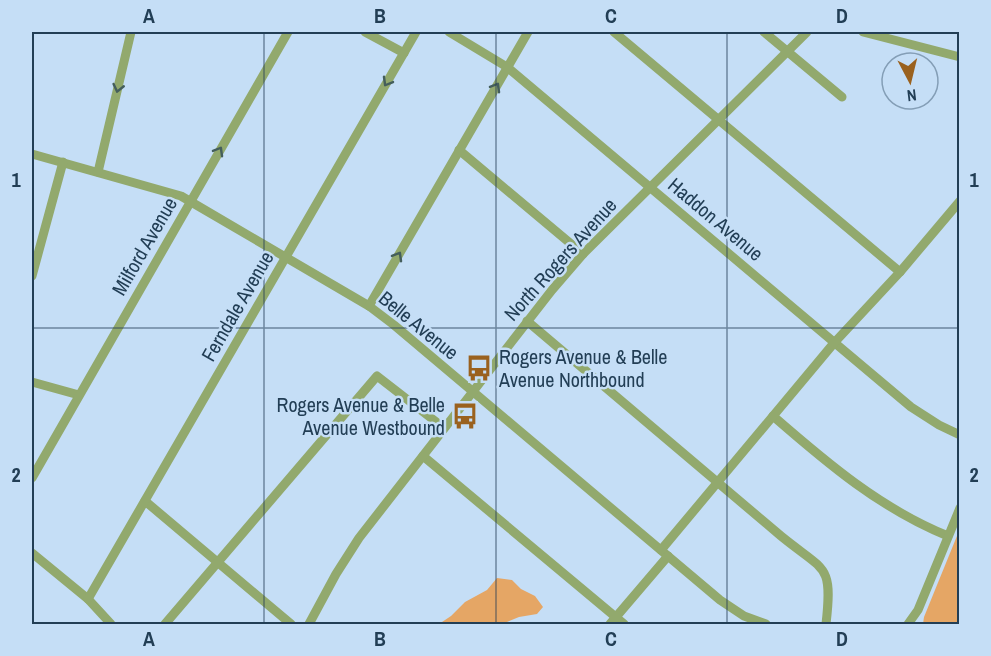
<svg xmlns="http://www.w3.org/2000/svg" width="991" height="656" font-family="'Archivo Narrow',sans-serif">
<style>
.green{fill:#e5a665}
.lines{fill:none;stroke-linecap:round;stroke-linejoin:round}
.minor{stroke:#92a96d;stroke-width:9}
.oneway{stroke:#445e5c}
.grid{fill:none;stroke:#223e55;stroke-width:1.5;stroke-opacity:0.55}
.labels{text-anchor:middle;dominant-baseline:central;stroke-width:5;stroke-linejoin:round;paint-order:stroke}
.street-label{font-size:20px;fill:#223e55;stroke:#c5def6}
.poi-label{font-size:20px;fill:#223e55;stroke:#c5def6;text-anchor:start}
.neatline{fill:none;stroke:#223e55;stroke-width:2}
.grid-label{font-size:20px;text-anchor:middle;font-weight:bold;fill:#223e55}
</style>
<rect width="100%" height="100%" fill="#c5def6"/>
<g class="green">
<polygon points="959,531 959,624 923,624 924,617"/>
<polygon points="497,578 512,580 521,589 535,596 543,607 537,614 519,617 502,624 439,624 451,616 465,602 487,590"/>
</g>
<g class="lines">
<g class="minor">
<polyline points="365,32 404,53"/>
<polyline points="449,32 507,67 911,407 939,425 960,435"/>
<polyline points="614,32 900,272"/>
<polyline points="764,32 842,97"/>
<polyline points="863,32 960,57"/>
<polyline points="459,150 583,254"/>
<polyline points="32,154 181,196 369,306 394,325 720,600 744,616 766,624"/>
<polyline points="98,172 131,32"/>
<polyline points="32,276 63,162"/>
<polyline points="369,306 528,32"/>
<path d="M527,321L781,536C825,572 833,563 826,624"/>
<polyline points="32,382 79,395"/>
<path d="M773,416C827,463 881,509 948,536"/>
<polyline points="423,456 624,624"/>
<polyline points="32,478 288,32"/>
<polyline points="145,501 291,624"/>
<polyline points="661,550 834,343 900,272 960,201"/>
<polyline points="32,553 88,599 111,624"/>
<polyline points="88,599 416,32"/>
<polyline points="165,624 377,376 444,428"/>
<polyline points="309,624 336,574 359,538 552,290 583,254 807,32"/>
<polyline points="610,624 668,556"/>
<polyline points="908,624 918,610 960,508"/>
</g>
</g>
<defs><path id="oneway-chevron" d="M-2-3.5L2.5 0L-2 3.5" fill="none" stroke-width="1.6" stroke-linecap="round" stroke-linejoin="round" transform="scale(1.5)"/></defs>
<g class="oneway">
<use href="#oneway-chevron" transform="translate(387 82) rotate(120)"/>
<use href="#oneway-chevron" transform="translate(496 87) rotate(-60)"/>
<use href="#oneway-chevron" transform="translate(118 88) rotate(103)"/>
<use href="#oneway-chevron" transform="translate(219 151) rotate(-60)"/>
<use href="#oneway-chevron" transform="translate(398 256) rotate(-60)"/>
</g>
<path class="grid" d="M264,32V624M496,32V624M727,32V624M32,328H960"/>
<defs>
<g id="bus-bare" transform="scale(2.07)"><path d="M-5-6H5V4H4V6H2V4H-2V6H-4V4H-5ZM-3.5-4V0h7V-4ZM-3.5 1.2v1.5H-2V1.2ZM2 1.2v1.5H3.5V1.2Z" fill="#9a611e" stroke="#c5def6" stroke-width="2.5" paint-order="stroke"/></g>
</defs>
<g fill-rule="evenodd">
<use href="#bus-bare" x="479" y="368"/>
<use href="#bus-bare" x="465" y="416"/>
</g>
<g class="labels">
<g class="street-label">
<text transform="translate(716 219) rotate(40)">Haddon Avenue</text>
<text transform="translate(144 246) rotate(-60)">Milford Avenue</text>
<text transform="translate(560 259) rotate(-48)">North Rogers Avenue</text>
<text transform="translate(237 306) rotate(-60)">Ferndale Avenue</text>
<text transform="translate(419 325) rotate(39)">Belle Avenue</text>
</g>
<g class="poi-label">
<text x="499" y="356">Rogers Avenue &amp; Belle<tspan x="499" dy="23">Avenue Northbound</tspan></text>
<text x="445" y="404" text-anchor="end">Rogers Avenue &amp; Belle<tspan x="445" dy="23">Avenue Westbound</tspan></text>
</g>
</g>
<rect width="991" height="656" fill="none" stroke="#c5def6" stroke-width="66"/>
<g transform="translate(910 81) rotate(173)"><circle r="28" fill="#c5def6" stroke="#849eb6" stroke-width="1.5"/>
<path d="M0-4.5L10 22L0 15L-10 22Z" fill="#9a611e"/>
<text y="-9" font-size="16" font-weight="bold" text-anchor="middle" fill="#223e55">N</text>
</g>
<rect x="33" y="33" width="925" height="590" class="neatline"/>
<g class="grid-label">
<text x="149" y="23">A</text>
<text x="380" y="23">B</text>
<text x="611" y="23">C</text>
<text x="842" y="23">D</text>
<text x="16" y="187">1</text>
<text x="974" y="187">1</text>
<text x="16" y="482">2</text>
<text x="974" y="482">2</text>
<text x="149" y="646">A</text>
<text x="380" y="646">B</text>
<text x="611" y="646">C</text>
<text x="842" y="646">D</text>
</g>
</svg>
